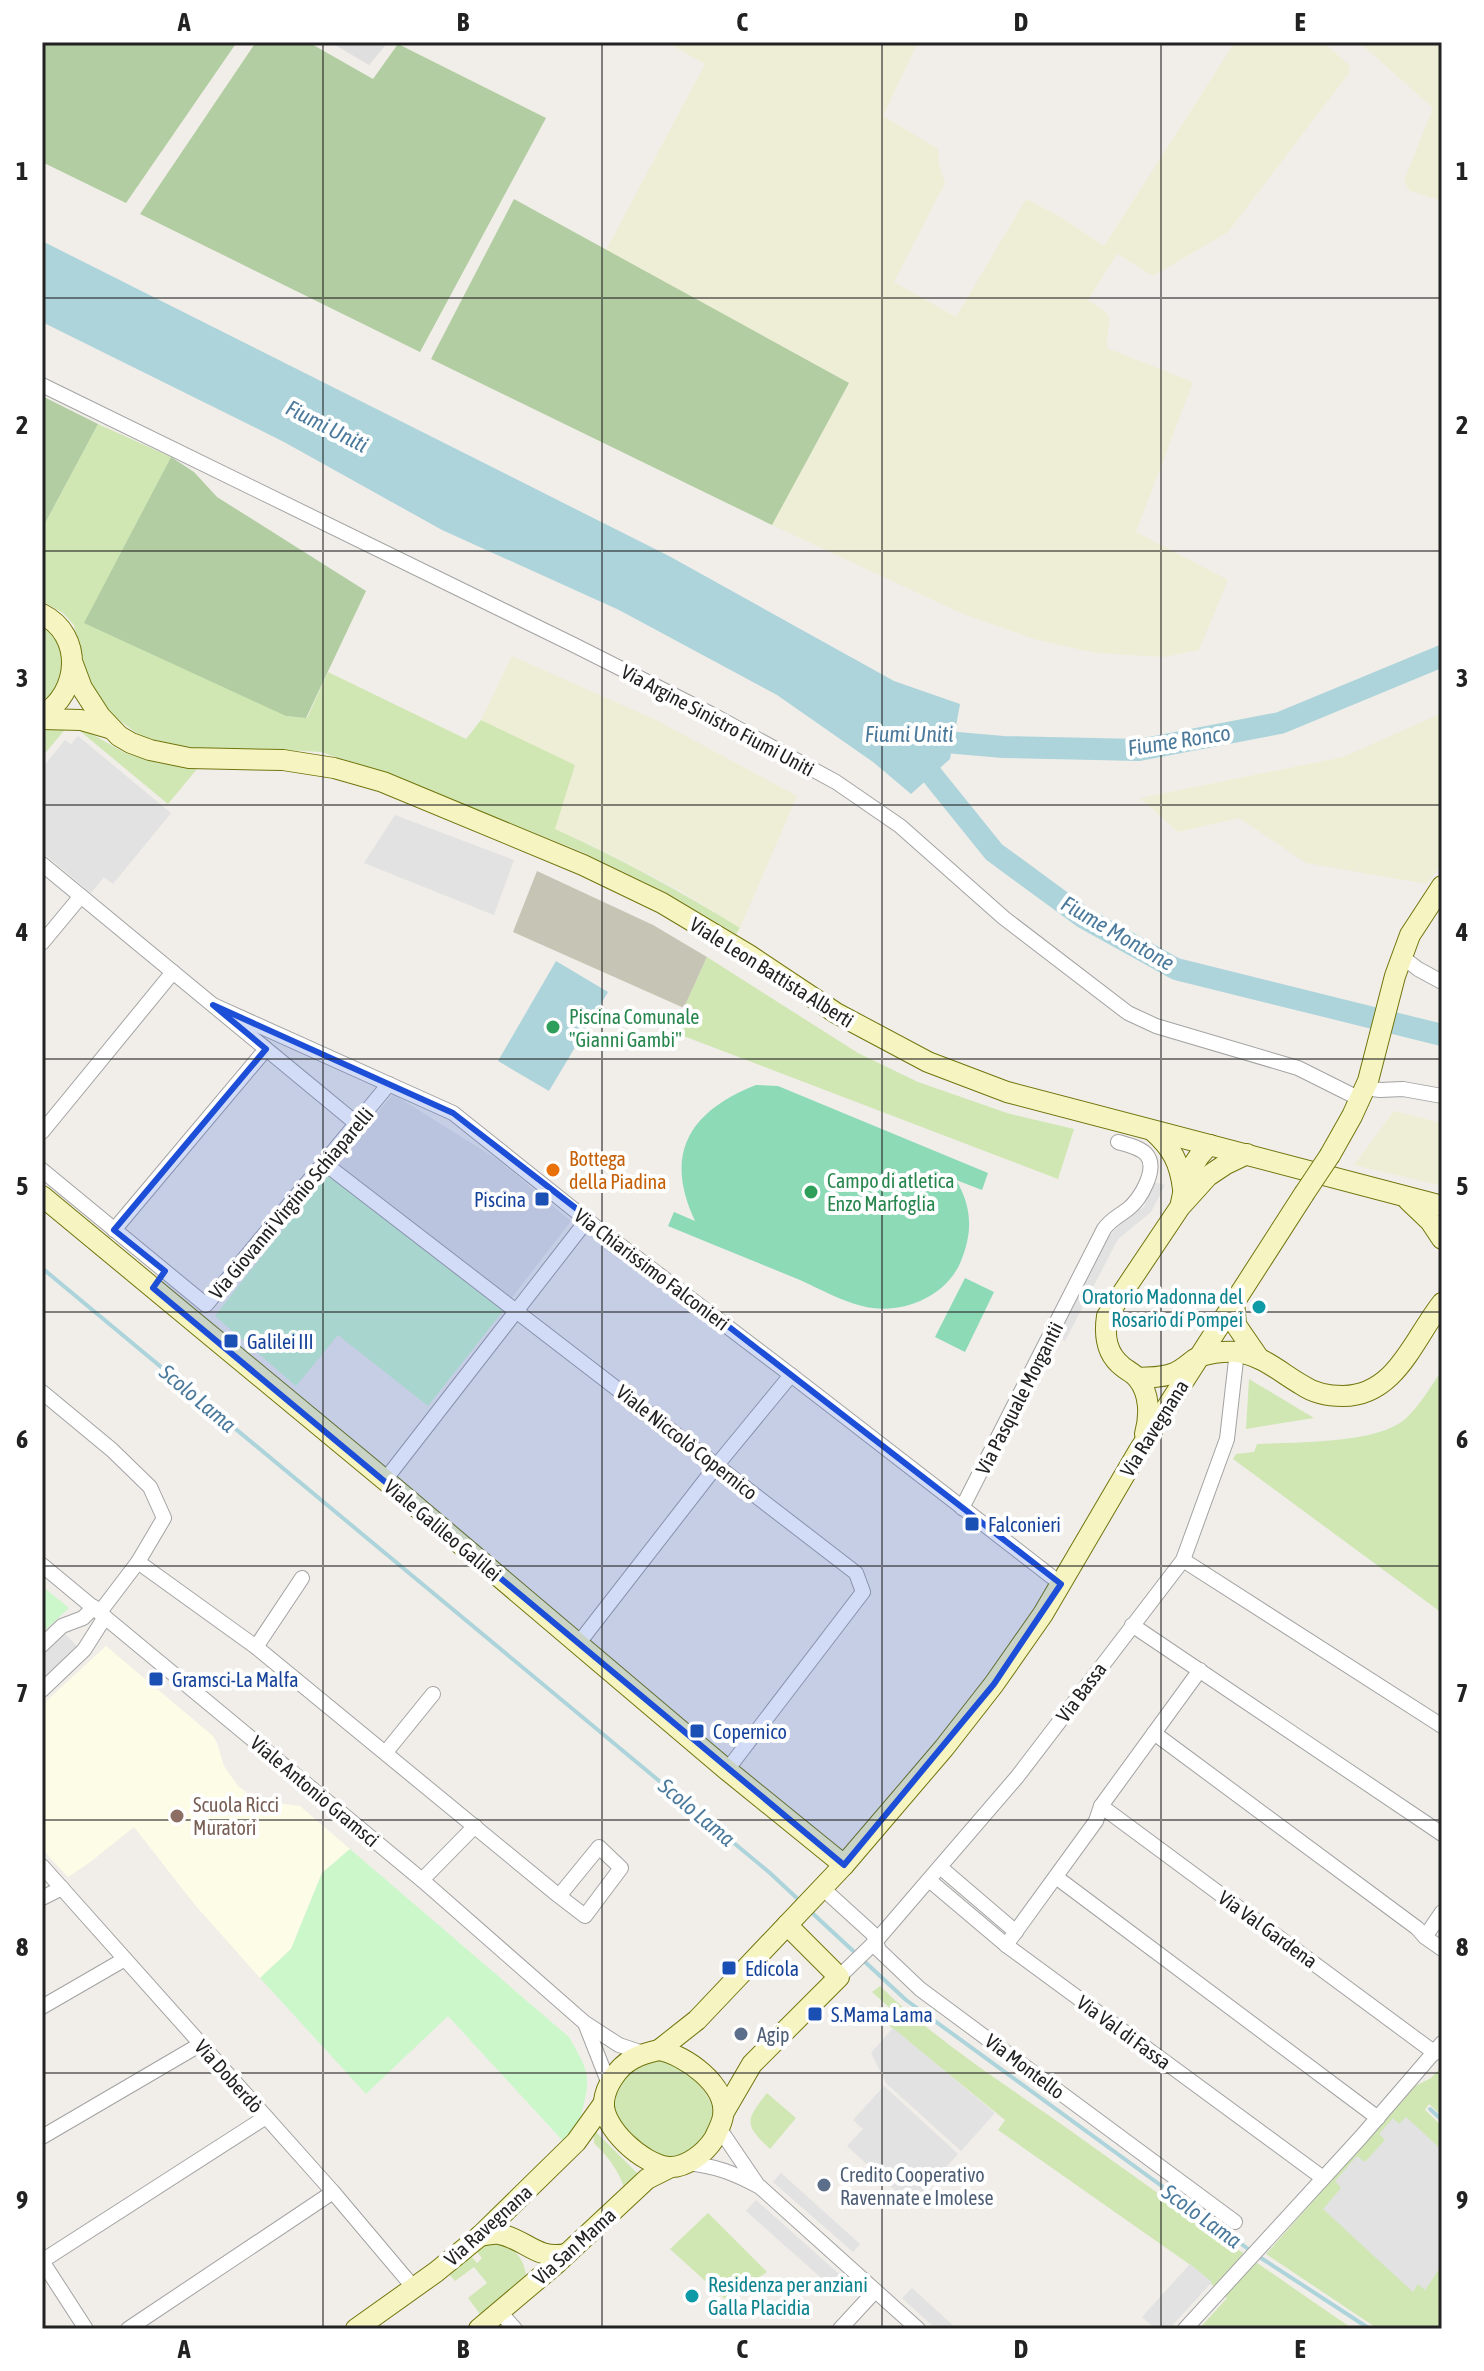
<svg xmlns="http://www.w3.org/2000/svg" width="1484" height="2371" font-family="'Asap Condensed',sans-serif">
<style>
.residential{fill:#e0dfdf}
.education{fill:#fdfce6}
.construction{fill:#c6c4b5}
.farmland{fill:#eeeed6}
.grass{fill:#d0e7b4}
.forest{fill:#b1cda1}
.park{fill:#cbf7cb}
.pitch{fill:#8ddab7}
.parking{fill:#e2e2e2}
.water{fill:#add4db}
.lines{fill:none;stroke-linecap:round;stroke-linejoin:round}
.stream{stroke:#add4db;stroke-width:4}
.river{stroke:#add4db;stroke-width:22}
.street-casing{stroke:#a3a3a3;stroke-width:16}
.secondary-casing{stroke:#71750d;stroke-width:22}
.street{stroke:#fff;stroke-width:14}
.secondary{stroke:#f6f5c2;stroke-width:20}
.secondary-bridge-casing{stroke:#71750d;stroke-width:22;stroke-linecap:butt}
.secondary-bridge{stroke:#f6f5c2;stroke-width:20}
.marked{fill:#1d4ed8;fill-opacity:0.2;stroke:#1d4ed8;stroke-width:6;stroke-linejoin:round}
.grid{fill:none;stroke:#222;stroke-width:2;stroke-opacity:0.55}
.leisure-dot{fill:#2e9e5b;stroke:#fff;stroke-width:3}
.food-dot{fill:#e8710a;stroke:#fff;stroke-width:3}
.transit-dot{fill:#1a4fb4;stroke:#fff;stroke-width:3}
.culture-dot{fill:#0f9aa8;stroke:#fff;stroke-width:3}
.education-dot{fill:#8d6e63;stroke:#fff;stroke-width:3}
.service-dot{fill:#5c6f8a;stroke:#fff;stroke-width:3}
.labels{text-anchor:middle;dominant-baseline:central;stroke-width:8;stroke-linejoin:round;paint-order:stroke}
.street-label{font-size:20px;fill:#222;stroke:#fff}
.leisure-label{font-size:20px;fill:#27864d;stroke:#fff;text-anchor:start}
.food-label{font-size:20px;fill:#c56008;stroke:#fff;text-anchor:start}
.transit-label{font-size:20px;fill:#164399;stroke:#fff;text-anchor:start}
.culture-label{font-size:20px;fill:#0d838f;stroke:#fff;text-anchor:end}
.education-label{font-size:20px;fill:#785e54;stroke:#fff;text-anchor:start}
.service-label{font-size:20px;fill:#4e5e75;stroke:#fff;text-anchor:start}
.water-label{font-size:22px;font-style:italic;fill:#4c7a9c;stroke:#fff}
.neatline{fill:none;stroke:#222;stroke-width:3}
.grid-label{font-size:26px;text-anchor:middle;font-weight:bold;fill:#222}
</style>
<rect width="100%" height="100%" fill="#f1eee9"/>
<polygon class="residential" points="330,42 388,42 369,65"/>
<polygon class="education" points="106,1646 213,1736 217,1743 224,1766 238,1786 253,1797 268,1802 300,1806 350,1849 322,1873 291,1949 260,1978 195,1905 134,1827 89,1863 68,1877 42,1849 42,1705"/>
<polygon class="construction" points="537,871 653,925 707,957 684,1008 513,932"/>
<g class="farmland">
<polygon points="666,42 918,42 883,116 938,149 939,164 945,183 894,282 956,317 1026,199 1059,216 1104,246 1235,42 1323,42 1350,66 1349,73 1228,232 1153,276 1117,254 1088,300 1105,311 1109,317 1107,348 1193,382 1136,532 1228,580 1199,650 1164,657 1095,653 1034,639 963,614 772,525 849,383 606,250 705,64"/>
<polygon points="1359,42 1442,42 1442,201 1410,191 1404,181 1433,108"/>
<polygon points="512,656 656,720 797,796 740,928 677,889 605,852 554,829 481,720"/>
<polygon points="1442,713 1442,863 1427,884 1306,863 1239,818 1178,832 1140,798 1343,757"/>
<polygon points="1394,1111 1442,1123 1442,1186 1354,1165"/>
</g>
<g class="grass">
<path d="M98,424L171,457L85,623L287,716L307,718L328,672L466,739L481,720L575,765L555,829C619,858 680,891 740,928L736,934L667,893L582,852L402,780L321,752L267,749L192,750L167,746L142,737L108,712L95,694L87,676L74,625L63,613L42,601V529Z"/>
<polygon points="42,622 50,628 65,656 61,687 42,707"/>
<polygon points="42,726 67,727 42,757"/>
<polygon points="83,729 125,753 158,763 197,769 168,804 80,731"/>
<polygon points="707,957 858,1053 918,1082 1007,1113 1074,1129 1058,1179 673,1032"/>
<path d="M1442,1370V1613L1233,1459L1236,1454L1254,1452L1257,1444C1294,1442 1375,1444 1404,1420C1419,1407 1431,1386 1442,1370Z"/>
<polygon points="1249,1379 1314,1418 1246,1429"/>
<path d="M880,1986C932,2037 994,2077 1054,2119C1153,2190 1252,2260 1353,2329H1199L1227,2298L1189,2264L998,2130L1005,2120L886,2023L894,2012L872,1992Z"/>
<path d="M655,2057C685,2069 704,2082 715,2113L699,2150C691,2153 682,2158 674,2159C654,2161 622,2130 615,2113C612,2103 614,2090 615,2080Z"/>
<polygon points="1442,2066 1442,2116 1429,2104 1425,2110 1442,2126 1442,2329 1378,2329 1266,2254 1415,2086 1431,2078"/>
<path d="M767,2093L796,2118L770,2149C743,2124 746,2120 767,2093Z"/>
<path d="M594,2130L639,2175L624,2187C617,2168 608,2157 594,2143Z"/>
<polygon points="708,2213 767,2272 726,2300 670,2249"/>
<path d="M494,2239C512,2247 523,2255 526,2275L480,2314L468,2298L487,2283L474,2267L455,2281L449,2274L471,2256L477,2263L482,2258L477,2252Z"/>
</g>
<g class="forest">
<polygon points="42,42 237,42 126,203 42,162"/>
<polygon points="256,42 308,42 373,79 398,44 546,118 420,352 140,214"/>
<polygon points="514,199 849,383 772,525 431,359"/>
<polygon points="42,396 98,424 42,529"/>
<polygon points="171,457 194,472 217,497 366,591 306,718 286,716 84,623"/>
</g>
<g class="park">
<polygon points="326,1174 503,1311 428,1406 338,1335 296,1386 215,1316"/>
<polygon points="42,1586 69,1608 42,1633"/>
<path d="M350,1849L569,2037C584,2064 592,2073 584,2103C580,2122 577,2127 563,2141L448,2016L366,2094L260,1978L291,1949L322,1873Z"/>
</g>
<g class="pitch">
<path d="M756,1085L778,1086L988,1173L982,1190L956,1180C972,1207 973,1232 961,1261C946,1298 899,1316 862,1306C841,1301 820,1289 800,1280C756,1262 712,1244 668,1226L674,1212L695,1221C663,1153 690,1111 756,1085Z"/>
<polygon points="965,1278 994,1292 965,1352 935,1337"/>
</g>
<g class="parking">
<polygon points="78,736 171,813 113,884 104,877 91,893 42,852 42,768 65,740 71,744"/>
<polygon points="395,815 514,860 494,915 364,863"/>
<polygon points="393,1094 497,1159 571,1221 511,1299 335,1164"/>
<polygon points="1154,1182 1165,1185 1151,1212 1118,1239 1065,1341 1058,1337 1108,1238 1119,1225 1144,1207"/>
<polygon points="64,1633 78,1647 42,1682 42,1654"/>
<polygon points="893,2028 995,2113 961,2151 886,2083 871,2053"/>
<polygon points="884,2086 958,2154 911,2205 847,2146 863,2129 853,2120"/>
<polygon points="1406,2117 1442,2150 1442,2265 1425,2290 1418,2284 1413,2292 1323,2209 1341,2188 1335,2181 1357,2156 1365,2162 1385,2140 1379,2134 1393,2118 1399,2124"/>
<polygon points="781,2173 860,2244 853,2252 773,2182"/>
<polygon points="756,2200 848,2282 838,2293 746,2211"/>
<polygon points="1190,2264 1212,2282 1169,2329 1156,2329 1142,2317"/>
<polygon points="912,2288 957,2329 936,2329 902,2298"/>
</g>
<g class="water">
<polygon points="42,241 669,556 894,681 960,704 950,759 911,794 873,762 777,695 619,610 442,530 284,442 42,322"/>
<polygon points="556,961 608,992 549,1091 498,1061"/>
</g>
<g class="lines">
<g class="stream">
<polyline points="42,1268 770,1873 800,1901"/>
<polyline points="809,1910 906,2000 1251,2251"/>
<polyline points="1430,2109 1442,2120"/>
<polyline points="1258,2256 1370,2329"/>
</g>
<g class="river">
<polyline points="923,740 1003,747 1139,750 1280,723 1442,656"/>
<polyline points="915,754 994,852 1084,918 1176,969 1442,1035"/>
</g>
<g class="street-casing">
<g id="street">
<polyline points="42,385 574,645 713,715 836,782 900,826 1004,918 1128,1013 1156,1026 1298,1068 1360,1099"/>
<polyline points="42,864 357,1124"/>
<polyline points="42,943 81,896"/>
<polyline points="1401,956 1418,969 1442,982"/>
<polyline points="213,1005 453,1113 587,1220 791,1375 1061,1584"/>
<polyline points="1365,1088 1380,1090 1403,1089 1442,1096"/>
<polyline points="42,1132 173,972"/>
<polyline points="324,1163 856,1573 863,1592 727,1770"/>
<polyline points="42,1170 206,1305 389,1084"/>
<polyline points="114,1230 266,1049"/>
<polyline points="42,1392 112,1450 150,1487 164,1518 138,1562 100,1612"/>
<polyline points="385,1480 587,1220"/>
<path d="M962,1508L1104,1229C1111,1219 1119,1216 1128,1209C1140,1200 1159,1168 1146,1154C1139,1147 1128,1145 1118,1142"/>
<polyline points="1183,1560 1442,1726"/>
<polyline points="138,1562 256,1647 559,1896 585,1916 621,1868 599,1847 559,1896"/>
<polyline points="42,1565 422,1880 585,2023 619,2045 643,2053"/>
<polyline points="1132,1625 1442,1834"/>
<polyline points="578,1644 717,1465 791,1375"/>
<polyline points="42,1645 62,1626 83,1618 94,1607"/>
<polyline points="256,1647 302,1578"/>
<polyline points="42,1690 84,1650 105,1617"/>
<polyline points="1154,1733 1417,1928 1425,1937 1442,1949"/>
<polyline points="386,1752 433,1694"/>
<polyline points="1101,1806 1435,2053"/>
<polyline points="42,1866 333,2192 414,2288"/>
<polyline points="940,1867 1016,1932"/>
<polyline points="1056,1877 1378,2118"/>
<polyline points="422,1880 475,1826"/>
<polyline points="929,1880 1006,1945 1323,2178"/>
<polyline points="830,1895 873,1934 879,1950 920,1989 1235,2222"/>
<polyline points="42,1898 62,1888"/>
<polyline points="1425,1937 1442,1912"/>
<polyline points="1006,1945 1096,1821 1101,1806 1200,1670"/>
<polyline points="839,1977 876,1941 1017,1777 1183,1560 1227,1439 1236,1360"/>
<polyline points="42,2007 125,1959"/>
<polyline points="585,2023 609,2084"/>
<polyline points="719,2128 757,2184"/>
<polyline points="42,2137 201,2044"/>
<path d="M687,2163C716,2166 734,2173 760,2187L918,2329"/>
<polyline points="42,2261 266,2117"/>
<polyline points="42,2261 86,2329"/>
<polyline points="500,2312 515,2329"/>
<polyline points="128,2329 333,2192"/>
<polyline points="840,2329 875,2291"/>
<polyline points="1185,2329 1361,2137 1442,2043"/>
</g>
</g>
<g class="secondary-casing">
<g id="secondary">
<path d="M42,614C84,635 80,693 42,715"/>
<polyline points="73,664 82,688 100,716 119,736 131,743 150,750 189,758 283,760 334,768 383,782 583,865 662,903 749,955 836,1013 928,1062 1007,1092 1442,1206"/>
<polyline points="42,719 81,720 112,729"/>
<path d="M1153,1131C1172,1148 1180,1163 1183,1189"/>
<polyline points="1330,1155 1352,1116 1368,1081 1395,976 1410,935 1442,886"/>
<polyline points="42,1196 385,1480 727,1770 844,1865"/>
<polyline points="1408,1200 1430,1221 1442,1239"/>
<path d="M1181,1203C1185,1182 1192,1159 1210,1145"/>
<polyline points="1234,1301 1236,1325 1258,1357"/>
<path d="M1138,1378C1150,1377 1163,1378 1174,1373C1182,1370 1188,1364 1195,1359C1205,1353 1224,1351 1237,1352C1262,1355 1281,1373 1302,1385C1315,1394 1328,1396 1343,1396C1396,1396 1414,1338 1442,1303"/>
<path d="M1145,1434C1150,1416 1150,1394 1138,1379C1135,1374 1128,1371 1123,1367C1106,1354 1104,1336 1107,1316L1180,1207L1208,1176L1226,1164L1247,1154"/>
<polyline points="659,2050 697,2020 844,1865 944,1748 994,1684 1043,1614 1138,1452 1304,1194"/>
<path d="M659,2050C685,2055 728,2085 723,2116C722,2124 717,2132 714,2139C705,2153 686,2168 669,2167C643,2165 601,2127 604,2101C605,2093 609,2084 613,2078C624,2060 640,2054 659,2050Z"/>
<polyline points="724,2112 752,2064 839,1977 787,1925"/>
<path d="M480,2236C485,2235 494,2233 499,2234C526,2239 536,2260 566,2254"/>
<polyline points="356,2329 436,2272 480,2236 576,2142 604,2103"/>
<polyline points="479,2329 557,2263 647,2179 671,2167"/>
</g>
</g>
<use href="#street" class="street"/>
<use href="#secondary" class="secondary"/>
<g class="secondary-bridge-casing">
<polyline id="secondary-bridge" points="1304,1194 1330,1155"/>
</g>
<use href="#secondary-bridge" class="secondary-bridge"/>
</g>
<path class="marked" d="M213,1005L453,1113L1061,1584L994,1684L844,1865L153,1288L165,1271L114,1230L266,1049Z"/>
<path class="grid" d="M323,42V2329M602,42V2329M882,42V2329M1161,42V2329M42,298H1442M42,551H1442M42,805H1442M42,1059H1442M42,1312H1442M42,1566H1442M42,1820H1442M42,2073H1442"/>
<g class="leisure-dot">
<circle cx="553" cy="1027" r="8"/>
<circle cx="811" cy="1192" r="8"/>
</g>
<circle class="food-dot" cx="553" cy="1170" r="8"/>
<g class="transit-dot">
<rect x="534" y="1191" width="16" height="16" rx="4"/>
<rect x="223" y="1333" width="16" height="16" rx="4"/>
<rect x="964" y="1516" width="16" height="16" rx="4"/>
<rect x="148" y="1671" width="16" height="16" rx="4"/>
<rect x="689" y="1723" width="16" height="16" rx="4"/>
<rect x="721" y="1960" width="16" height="16" rx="4"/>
<rect x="807" y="2006" width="16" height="16" rx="4"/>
</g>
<g class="culture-dot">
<circle cx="1259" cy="1307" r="8"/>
<circle cx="692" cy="2296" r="8"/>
</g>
<circle class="education-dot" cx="177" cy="1816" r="8"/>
<g class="service-dot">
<circle cx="741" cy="2034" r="8"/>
<circle cx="824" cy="2185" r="8"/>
</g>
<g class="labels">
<g class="street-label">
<text transform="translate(718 720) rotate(28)">Via Argine Sinistro Fiumi Uniti</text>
<text transform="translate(772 972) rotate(32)">Viale Leon Battista Alberti</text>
<text transform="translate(291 1203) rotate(-50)">Via Giovanni Virginio Schiaparelli</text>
<text transform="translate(652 1269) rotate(37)">Via Chiarissimo Falconieri</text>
<text transform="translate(1019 1398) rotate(-63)">Via Pasquale Morgantii</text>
<text transform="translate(1154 1428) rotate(-58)">Via Ravegnana</text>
<text transform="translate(687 1442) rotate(38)">Viale Niccolò Copernico</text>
<text transform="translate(443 1530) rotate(40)">Viale Galileo Galilei</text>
<text transform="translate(1081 1692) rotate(-53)">Via Bassa</text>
<text transform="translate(315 1791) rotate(40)">Viale Antonio Gramsci</text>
<text transform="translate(1268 1929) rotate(36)">Via Val Gardena</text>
<text transform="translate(1124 2032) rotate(36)">Via Val di Fassa</text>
<text transform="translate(1025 2066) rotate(37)">Via Montello</text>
<text transform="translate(229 2076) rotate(48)">Via Doberdò</text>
<text transform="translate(488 2225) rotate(-42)">Via Ravegnana</text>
<text transform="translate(574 2246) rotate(-42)">Via San Mama</text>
</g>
<g class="leisure-label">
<text x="569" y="1016">Piscina Comunale<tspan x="569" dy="23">"Gianni Gambi"</tspan></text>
<text x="827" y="1180">Campo di atletica<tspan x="827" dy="23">Enzo Marfoglia</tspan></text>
</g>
<g class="food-label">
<text x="569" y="1158">Bottega<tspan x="569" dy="23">della Piadina</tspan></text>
</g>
<g class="transit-label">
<text x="526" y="1199" text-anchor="end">Piscina</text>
<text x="247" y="1341">Galilei III</text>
<text x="988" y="1524">Falconieri</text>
<text x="172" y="1679">Gramsci-La Malfa</text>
<text x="713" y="1731">Copernico</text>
<text x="745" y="1968">Edicola</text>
<text x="831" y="2014">S.Mama Lama</text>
</g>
<g class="culture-label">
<text x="1243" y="1296">Oratorio Madonna del<tspan x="1243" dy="23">Rosario di Pompei</tspan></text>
<text x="708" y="2284" text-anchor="start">Residenza per anziani<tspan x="708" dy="23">Galla Placidia</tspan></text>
</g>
<g class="education-label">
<text x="193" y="1804">Scuola Ricci<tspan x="193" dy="23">Muratori</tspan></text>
</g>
<g class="service-label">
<text x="757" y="2034">Agip</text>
<text x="840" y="2174">Credito Cooperativo<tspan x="840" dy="23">Ravennate e Imolese</tspan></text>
</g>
<g class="water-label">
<text transform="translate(327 426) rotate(27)">Fiumi Uniti</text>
<text x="909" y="734">Fiumi Uniti</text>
<text transform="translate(1179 740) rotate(-9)">Fiume Ronco</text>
<text transform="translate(1118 933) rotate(30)">Fiume Montone</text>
<text transform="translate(198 1398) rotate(40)">Scolo Lama</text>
<text transform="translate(697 1812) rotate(40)">Scolo Lama</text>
<text transform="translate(1202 2216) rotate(36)">Scolo Lama</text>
</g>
</g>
<rect width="1484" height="2371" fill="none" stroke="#ffffff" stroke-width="88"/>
<rect x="44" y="44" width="1396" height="2283" class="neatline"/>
<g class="grid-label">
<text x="184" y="31">A</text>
<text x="463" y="31">B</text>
<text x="742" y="31">C</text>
<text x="1021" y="31">D</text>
<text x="1300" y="31">E</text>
<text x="22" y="180">1</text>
<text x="1462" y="180">1</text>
<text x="22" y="434">2</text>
<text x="1462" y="434">2</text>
<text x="22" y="687">3</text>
<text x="1462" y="687">3</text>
<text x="22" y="941">4</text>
<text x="1462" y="941">4</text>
<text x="22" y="1195">5</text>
<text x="1462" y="1195">5</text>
<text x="22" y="1448">6</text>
<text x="1462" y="1448">6</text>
<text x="22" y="1702">7</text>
<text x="1462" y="1702">7</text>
<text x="22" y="1956">8</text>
<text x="1462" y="1956">8</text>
<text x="22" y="2209">9</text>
<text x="1462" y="2209">9</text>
<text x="184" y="2358">A</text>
<text x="463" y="2358">B</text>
<text x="742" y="2358">C</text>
<text x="1021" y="2358">D</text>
<text x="1300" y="2358">E</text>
</g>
</svg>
